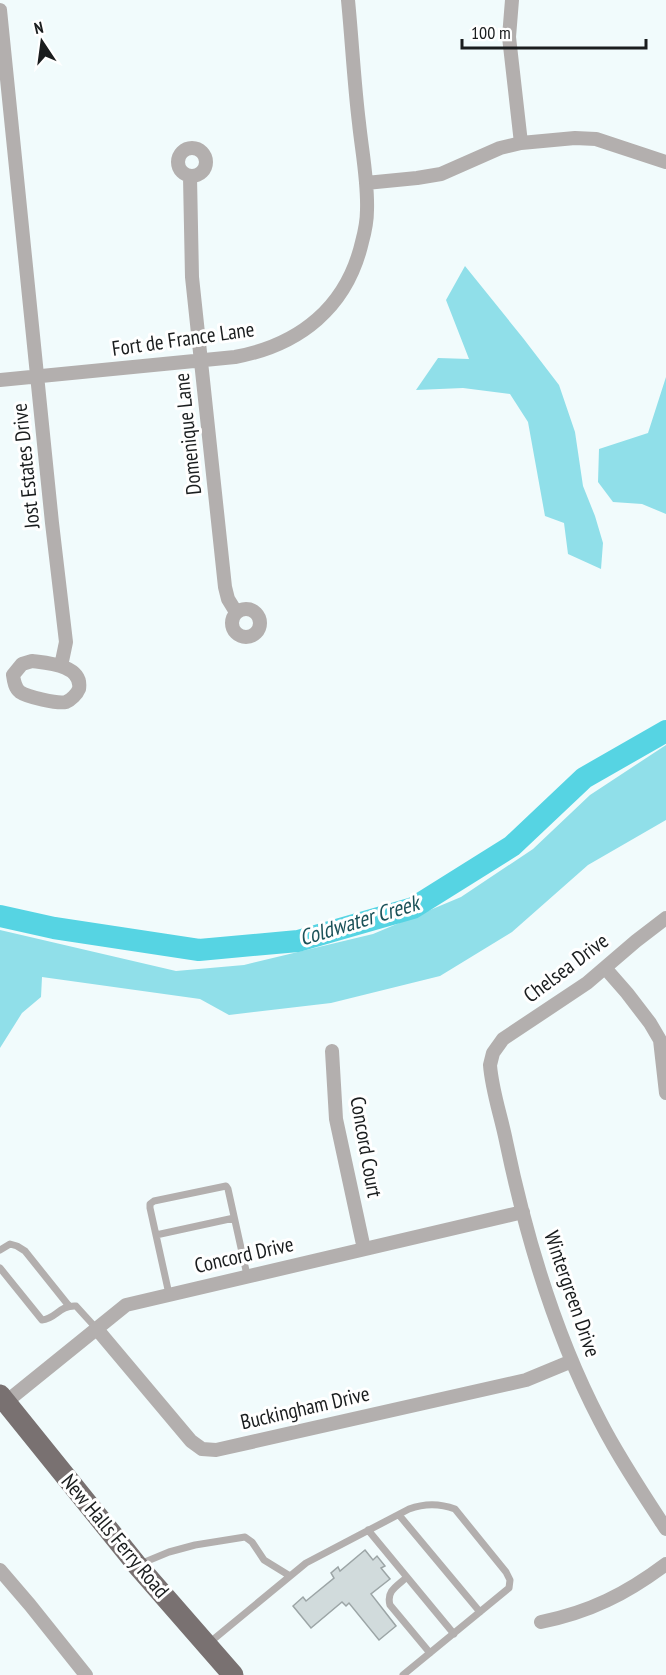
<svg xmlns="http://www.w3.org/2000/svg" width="666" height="1675" viewBox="0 0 666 1675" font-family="'PT Sans Narrow',sans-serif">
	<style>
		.green { fill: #90dfe9 }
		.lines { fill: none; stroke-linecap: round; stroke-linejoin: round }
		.river { stroke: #56d4e3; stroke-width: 22 }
		.building { fill: #d1dbdc; stroke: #9ca5a6; stroke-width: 1.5 }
		.lane { stroke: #b3afae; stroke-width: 7 }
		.street { stroke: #b3afae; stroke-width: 14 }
		.primary { stroke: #797171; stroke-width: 21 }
		.labels { text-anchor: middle; stroke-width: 6; stroke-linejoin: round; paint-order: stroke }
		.street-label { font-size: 21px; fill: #1a1d1e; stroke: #fff }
		.water-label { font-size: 22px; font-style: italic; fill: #1c5259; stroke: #fff }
	</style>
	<rect width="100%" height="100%" fill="#f1fbfc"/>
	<path class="green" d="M465 266 523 338 559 385 575 432 583 486 595 516 603 543 601 569 568 554 564 523 545 516 528 422 510 394 463 388 416 390 438 358 469 359 446 300Z
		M666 377V514L642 504 613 502 598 482 599 449 648 433Z
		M666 745V820L588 865 512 932 440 976 331 1003 229 1015 200 999 42 977 41 997 22 1013 0 1048V930L176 971 244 965 373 934 461 897 533 849 590 795Z"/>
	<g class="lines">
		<path class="river" d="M0 916 54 928 199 950 298 941 413 908 512 846 584 778 666 731"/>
	</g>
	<path class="building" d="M365 1550 373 1560 377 1556 385 1566 381 1568 390 1579 371 1594 396 1626 379 1640 349 1603 346 1606 342 1602 311 1628 293 1606 303 1597 306 1601 334 1578 331 1573 338 1567 340 1571Z"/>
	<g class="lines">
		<path class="lane" d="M156 1235 234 1218
			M0 1250 10 1244 17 1246 25 1251 69 1306
			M0 1268 42 1320C56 1319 59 1305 76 1306L96 1328
			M169 1294 150 1208V1204L154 1201 226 1186 228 1189 247 1275
			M399 1515 480 1612
			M368 1530 454 1634
			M140 1564 169 1552 195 1545 245 1537 252 1542 264 1560 290 1576
			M407 1577C397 1586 386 1591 390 1605L430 1653
			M209 1643 306 1563 409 1509C425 1503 439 1503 455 1509L506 1572 510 1580 509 1588 403 1675"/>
		<path class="street" d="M512 0 509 37 521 143
			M0 10 52 523 66 642 61 666
			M178 162a14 14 0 1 1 28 0a14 14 0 1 1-28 0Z
			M190 177 192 277 225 587 228 599 236 612
			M366 183 417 178 441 174 500 148 521 143 575 138 596 139 666 162
			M0 380 235 357C300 345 347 307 362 242 365 231 367 220 367 210 368 181 362 152 359 123 354 82 352 41 348 0
			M232 623a14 14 0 1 1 28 0a14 14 0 1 1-28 0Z
			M32 661C47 663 83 665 79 689 77 694 71 700 66 702 58 704 27 697 20 692 15 688 14 682 13 675L22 664Z
			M666 918 636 941 587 983 503 1039 493 1053 490 1065C492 1091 501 1116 506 1141 526 1237 554 1333 600 1421 619 1458 643 1494 666 1529
			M606 969 627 993 650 1023 660 1040 666 1093
			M332 1051 336 1119 364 1249
			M96 1328 191 1441 202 1449 216 1450 526 1380 572 1361
			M6 1402 126 1305 523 1212
			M0 1570 30 1605 86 1675
			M541 1622C590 1612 626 1594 666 1564"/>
		<path class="primary" d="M0 1395 137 1565 233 1675"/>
	</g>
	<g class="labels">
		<g class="street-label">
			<text transform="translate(183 339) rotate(-8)" y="7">Fort de France Lane</text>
			<text transform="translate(188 434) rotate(-96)" y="7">Domenique Lane</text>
			<text transform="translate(26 466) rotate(-96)" y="7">Jost Estates Drive</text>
			<text transform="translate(566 968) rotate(-37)" y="7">Chelsea Drive</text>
			<text transform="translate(366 1147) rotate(80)" y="7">Concord Court</text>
			<text transform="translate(244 1255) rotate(-13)" y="7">Concord Drive</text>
			<text transform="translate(572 1294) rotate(71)" y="7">Wintergreen Drive</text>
			<text transform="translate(305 1408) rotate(-13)" y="7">Buckingham Drive</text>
			<text transform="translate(115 1536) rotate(50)" y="7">New Halls Ferry Road</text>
		</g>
		<g class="water-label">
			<text transform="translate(359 920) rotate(-17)" y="8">Coldwater Creek</text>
		</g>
	</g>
	<g transform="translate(42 42) rotate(347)" stroke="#ffffff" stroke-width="4.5" paint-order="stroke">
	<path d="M0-4.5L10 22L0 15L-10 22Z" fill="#1a1d1e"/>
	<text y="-9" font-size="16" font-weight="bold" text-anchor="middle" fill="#1a1d1e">N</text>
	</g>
	<path d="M462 39v9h184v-9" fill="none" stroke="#1a1d1e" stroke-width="3"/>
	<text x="471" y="39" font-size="18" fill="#1a1d1e" stroke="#ffffff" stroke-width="4.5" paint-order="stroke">100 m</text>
</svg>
